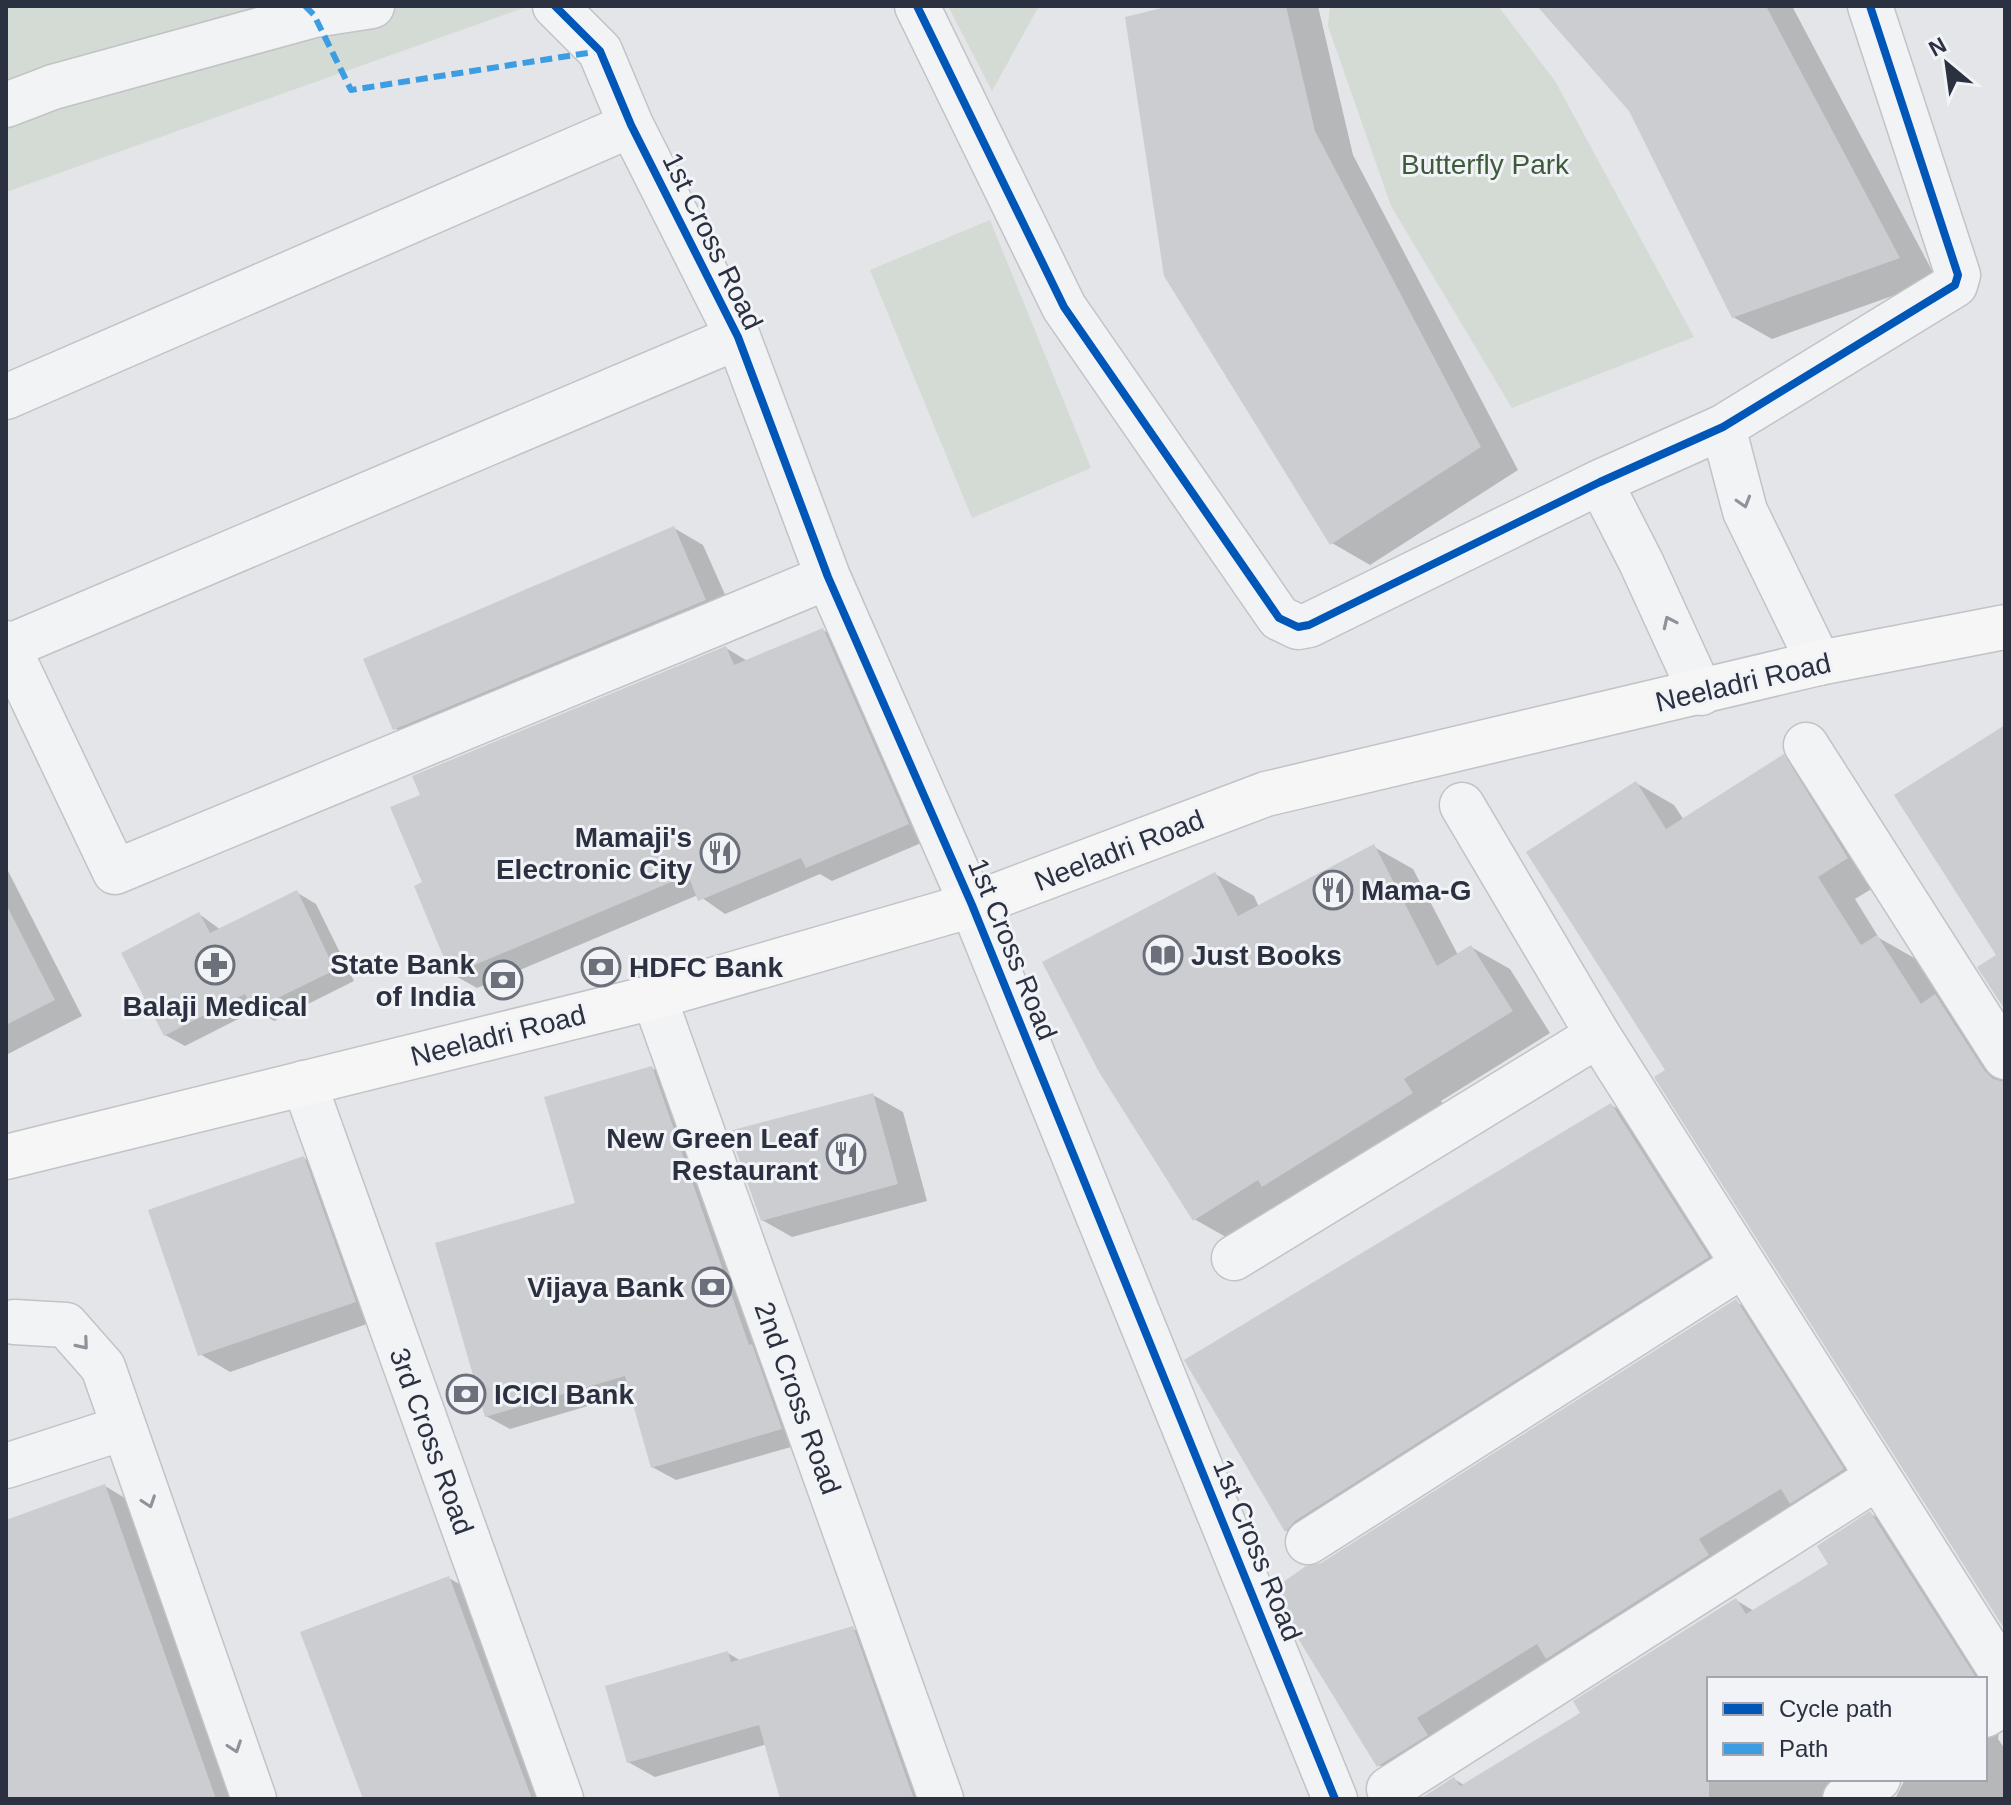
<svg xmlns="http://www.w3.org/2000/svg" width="2011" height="1805" viewBox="0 0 2011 1805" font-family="Arial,sans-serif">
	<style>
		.green { fill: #d3dbd4 }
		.shadow { fill: #0003 }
		.building { fill: #cbcdd0 }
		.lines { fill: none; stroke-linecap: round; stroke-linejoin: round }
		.street-casing { stroke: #c1c3c6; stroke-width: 47 }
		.secondary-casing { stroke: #c1c3c6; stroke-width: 47 }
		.street { stroke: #f2f3f5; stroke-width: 44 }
		.secondary { stroke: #f6f6f7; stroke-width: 44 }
		.quiet { stroke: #3d9de3; stroke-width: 6; stroke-dasharray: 12 6; stroke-linecap: butt }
		.cycleway-casing { stroke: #f1f3f7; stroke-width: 13 }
		.cycleway { stroke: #0057b8; stroke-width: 8 }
		.oneway { stroke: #8e929a }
		.labels { text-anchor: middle; stroke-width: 6; stroke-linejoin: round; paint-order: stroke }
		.park-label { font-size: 28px; fill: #3d5a3a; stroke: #f1f3f7 }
		.street-label { font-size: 28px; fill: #2b3140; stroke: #f1f3f7 }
		.poi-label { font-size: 28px; font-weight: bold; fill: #2b3140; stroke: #f1f3f7; text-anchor: end }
	</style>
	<rect width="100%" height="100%" fill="#e3e5e8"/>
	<path class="green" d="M6 6H529L6 192Z
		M948 6H1039L992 91Z
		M1330 6H1498L1555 81 1694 337 1512 408 1391 206 1328 26Z
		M990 220 1091 468 972 518 870 270Z"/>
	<path class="shadow" d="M1179 6H1318L1353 155 1518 470 1370 565 1332 543Z
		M1539 6H1792L1937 280 1772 339 1733 317 1630 110Z
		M674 528 703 545 735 617 424 746 395 728Z
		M823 630 848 645 933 838 832 881 820 874 725 914 698 895 477 988 452 974 726 648 749 662Z
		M1784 757 1822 779 1886 880 1855 899 1879 938 1916 959 1942 1000 1974 1019 2005 1068V1628L1668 1071 1636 783 1674 805 1684 820Z
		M1374 847 1413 869 1458 955 1471 947 1510 969 1550 1033 1441 1101 1450 1115 1233 1241 1194 1219 1215 874 1254 896 1259 907Z
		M6 867 82 1016 6 1055Z
		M296 892 316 904 354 981 274 1021 256 1010 185 1046 165 1035 199 914 221 930Z
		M652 1068 676 1082 805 1443 676 1480 652 1467 632 1393 510 1429 486 1416Z
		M873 1095 903 1112 927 1201 792 1237 762 1220Z
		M1611 1105 1650 1127 1746 1279 1325 1553 1287 1531 1186 1361Z
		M304 1158 333 1176 384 1318 230 1372 200 1354Z
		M1736 1302 1774 1324 1881 1492 1417 1788 1379 1765 1322 1565Z
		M105 1486 143 1509 246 1799H6V1522Z
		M1871 1514 1909 1536 2005 1687 1998 1739 2005 1749V1799H1895L1905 1779H1985V1679H1709V1779H1904L1871 1799H1424L1454 1779 1464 1785 1583 1714 1736 1600 1754 1611 1831 1565Z
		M449 1578 483 1598 558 1799H364Z
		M852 1628 879 1644 934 1799H783L767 1744 655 1777 628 1762 728 1653 741 1661Z"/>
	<path class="building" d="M1170 6H1286L1315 131 1481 447 1330 545 1164 276 1125 17Z
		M1537 6H1766L1900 258 1732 318 1629 111Z
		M674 526 706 600 393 730 363 659Z
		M823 628 909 824 806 868 801 858 698 901 688 875 451 975 414 886 422 882 390 807 420 795 412 776 726 646 734 665Z
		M2005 725V1010L1977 967 1996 955 1894 795Z
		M1784 754 1848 858 1818 877 1861 945 1877 935 1921 1004 1935 994 1984 1070 1993 1079 2005 1082V1630L1654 1077 1665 1070 1526 852 1636 781 1666 829Z
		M1374 844 1437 966 1471 945 1513 1011 1404 1079 1413 1093 1262 1187 1258 1180 1193 1221 1099 1072 1042 962 1215 872 1238 916Z
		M297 890 335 970 253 1010 245 994 164 1036 121 953 199 912 210 933Z
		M6 904 55 1000 6 1025Z
		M652 1066 749 1345 752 1344 782 1429 651 1468 625 1376 485 1417 435 1243 575 1203 544 1097Z
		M873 1093 898 1184 761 1221 729 1131Z
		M1611 1103 1709 1257 1295 1521 1285 1532 1184 1360Z
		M304 1156 356 1302 198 1356 148 1210Z
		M1736 1299 1844 1469 1790 1504 1781 1489 1699 1539 1709 1555 1546 1659 1537 1644 1417 1718 1428 1735 1377 1767 1294 1632 1276 1587 1306 1566 1321 1563Z
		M105 1484 216 1799H6V1520Z
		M1870 1511 1977 1679H1709V1799H1420L1454 1777 1460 1786 1580 1713 1573 1701 1736 1598 1746 1614 1828 1564 1817 1546Z
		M449 1576 532 1799H363L300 1632Z
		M853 1626 914 1799H780L759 1725 627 1763 605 1686 728 1651 731 1662Z"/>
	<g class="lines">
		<defs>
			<path id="street" d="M555 6 600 51 631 125 738 337 828 577 972 905 1335 1799
				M917 6 1064 307 1279 618 1298 627 1309 625 1600 482 1723 427 1955 285 1958 275 1870 6
				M6 105 53 87 314 15 372 6
				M6 397 631 125
				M1723 427 1745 511 1819 663
				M1600 482 1641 562 1701 693
				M6 643 115 872 828 577
				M8 647 738 337
				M1806 745 2005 1057
				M1462 805 1598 1035 2005 1677
				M654 997 941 1799
				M304 1083 561 1799
				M1234 1258 1598 1035
				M14 1322 66 1325 103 1367 254 1799
				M6 1466 123 1428
				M1308 1542 1743 1265
				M1985 1715 2005 1703
				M1389 1789 1878 1477
				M1845 1799 1878 1779"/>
			<path id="secondary" d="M6 1157 654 997 972 905 1266 794 1819 663 2005 627"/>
		</defs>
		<use href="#street" class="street-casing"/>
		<use href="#secondary" class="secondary-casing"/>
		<use href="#street" class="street"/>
		<use href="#secondary" class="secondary"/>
		<path class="quiet" d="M305 6 314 15 351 90 600 51"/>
		<defs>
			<path id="cycleway" d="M555 6 600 51 631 125 738 337 828 577 972 905 1335 1799
				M917 6 1064 307 1279 618 1298 627 1309 625 1600 482 1723 427 1955 285 1958 275 1870 6"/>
		</defs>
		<use href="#cycleway" class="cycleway-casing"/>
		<use href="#cycleway" class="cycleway"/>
	</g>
	<defs><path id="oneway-chevron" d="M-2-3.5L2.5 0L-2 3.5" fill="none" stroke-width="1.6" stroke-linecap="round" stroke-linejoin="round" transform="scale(2)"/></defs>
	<g class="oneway">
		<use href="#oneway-chevron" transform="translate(1744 502) rotate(73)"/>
		<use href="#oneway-chevron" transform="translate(1669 622) rotate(-115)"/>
		<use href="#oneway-chevron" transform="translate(83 1344) rotate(50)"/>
		<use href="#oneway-chevron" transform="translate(149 1502) rotate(71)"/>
		<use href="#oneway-chevron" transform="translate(235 1747) rotate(71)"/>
	</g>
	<defs>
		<symbol id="restaurant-ring" viewBox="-11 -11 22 22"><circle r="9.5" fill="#f1f3f7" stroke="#6b707b" stroke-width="1.5"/><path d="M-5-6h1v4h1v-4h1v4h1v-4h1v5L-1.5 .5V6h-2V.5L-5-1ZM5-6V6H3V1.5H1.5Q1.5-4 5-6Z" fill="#6b707b"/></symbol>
		<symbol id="library-ring" viewBox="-11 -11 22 22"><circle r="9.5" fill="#f1f3f7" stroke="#6b707b" stroke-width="1.5"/><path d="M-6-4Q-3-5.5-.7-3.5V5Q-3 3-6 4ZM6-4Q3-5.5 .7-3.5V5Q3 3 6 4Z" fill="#6b707b"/></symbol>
		<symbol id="pharmacy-ring" viewBox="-11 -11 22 22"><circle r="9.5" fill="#f1f3f7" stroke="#6b707b" stroke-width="1.5"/><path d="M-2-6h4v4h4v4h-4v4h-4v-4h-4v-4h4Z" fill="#6b707b"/></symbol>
		<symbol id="bank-ring" viewBox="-11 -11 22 22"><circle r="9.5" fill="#f1f3f7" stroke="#6b707b" stroke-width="1.5"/><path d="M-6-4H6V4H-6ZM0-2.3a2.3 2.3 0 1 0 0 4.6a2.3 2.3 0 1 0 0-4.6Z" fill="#6b707b"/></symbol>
	</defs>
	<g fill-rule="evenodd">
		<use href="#restaurant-ring" x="698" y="831" width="44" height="44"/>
		<use href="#restaurant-ring" x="1311" y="868" width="44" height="44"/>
		<use href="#library-ring" x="1141" y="933" width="44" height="44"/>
		<use href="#pharmacy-ring" x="193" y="943" width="44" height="44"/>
		<use href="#bank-ring" x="579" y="945" width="44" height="44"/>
		<use href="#bank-ring" x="481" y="958" width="44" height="44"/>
		<use href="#restaurant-ring" x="824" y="1132" width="44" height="44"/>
		<use href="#bank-ring" x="690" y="1265" width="44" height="44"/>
		<use href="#bank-ring" x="444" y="1372" width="44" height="44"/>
	</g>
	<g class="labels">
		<g class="park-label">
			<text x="1485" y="174">Butterfly Park</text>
		</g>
		<g class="street-label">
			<text transform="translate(713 241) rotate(64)" y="10">1st Cross Road</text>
			<text transform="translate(1743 682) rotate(-13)" y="10">Neeladri Road</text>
			<text transform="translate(1119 850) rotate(-21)" y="10">Neeladri Road</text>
			<text transform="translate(1013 949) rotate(68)" y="10">1st Cross Road</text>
			<text transform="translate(498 1035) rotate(-14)" y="10">Neeladri Road</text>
			<text transform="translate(798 1398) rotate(70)" y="10">2nd Cross Road</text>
			<text transform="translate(432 1441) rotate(70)" y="10">3rd Cross Road</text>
			<text transform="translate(1258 1550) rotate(68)" y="10">1st Cross Road</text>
		</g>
		<g class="poi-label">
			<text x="692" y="847">Mamaji's<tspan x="692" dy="32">Electronic City</tspan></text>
			<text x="1361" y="900" text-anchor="start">Mama-G</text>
			<text x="1191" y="965" text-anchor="start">Just Books</text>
			<text x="475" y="974">State Bank<tspan x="475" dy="32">of India</tspan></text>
			<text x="629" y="977" text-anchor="start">HDFC Bank</text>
			<text x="215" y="1016" text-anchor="middle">Balaji Medical</text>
			<text x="818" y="1148">New Green Leaf<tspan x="818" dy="32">Restaurant</tspan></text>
			<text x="684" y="1297">Vijaya Bank</text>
			<text x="494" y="1404" text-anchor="start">ICICI Bank</text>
		</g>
	</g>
	<rect width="2011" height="1805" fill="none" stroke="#2b3140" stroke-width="16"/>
	<rect x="1707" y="1677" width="280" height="104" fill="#f1f3f7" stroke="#a2a5ae" stroke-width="2"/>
	<rect x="1723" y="1703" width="40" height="12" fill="#0057b8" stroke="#a2a5ae" stroke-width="2"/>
	<text x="1779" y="1717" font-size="24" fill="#2b3140">Cycle path</text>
	<rect x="1723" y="1743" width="40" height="12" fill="#3d9de3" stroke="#a2a5ae" stroke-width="2"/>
	<text x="1779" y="1757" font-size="24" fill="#2b3140">Path</text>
	<g transform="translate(1947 64) rotate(331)" stroke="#f1f3f7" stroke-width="6" paint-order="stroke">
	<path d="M0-6L14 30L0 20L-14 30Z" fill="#2b3140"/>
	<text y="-12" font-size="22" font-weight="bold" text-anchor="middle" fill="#2b3140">N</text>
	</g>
</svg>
